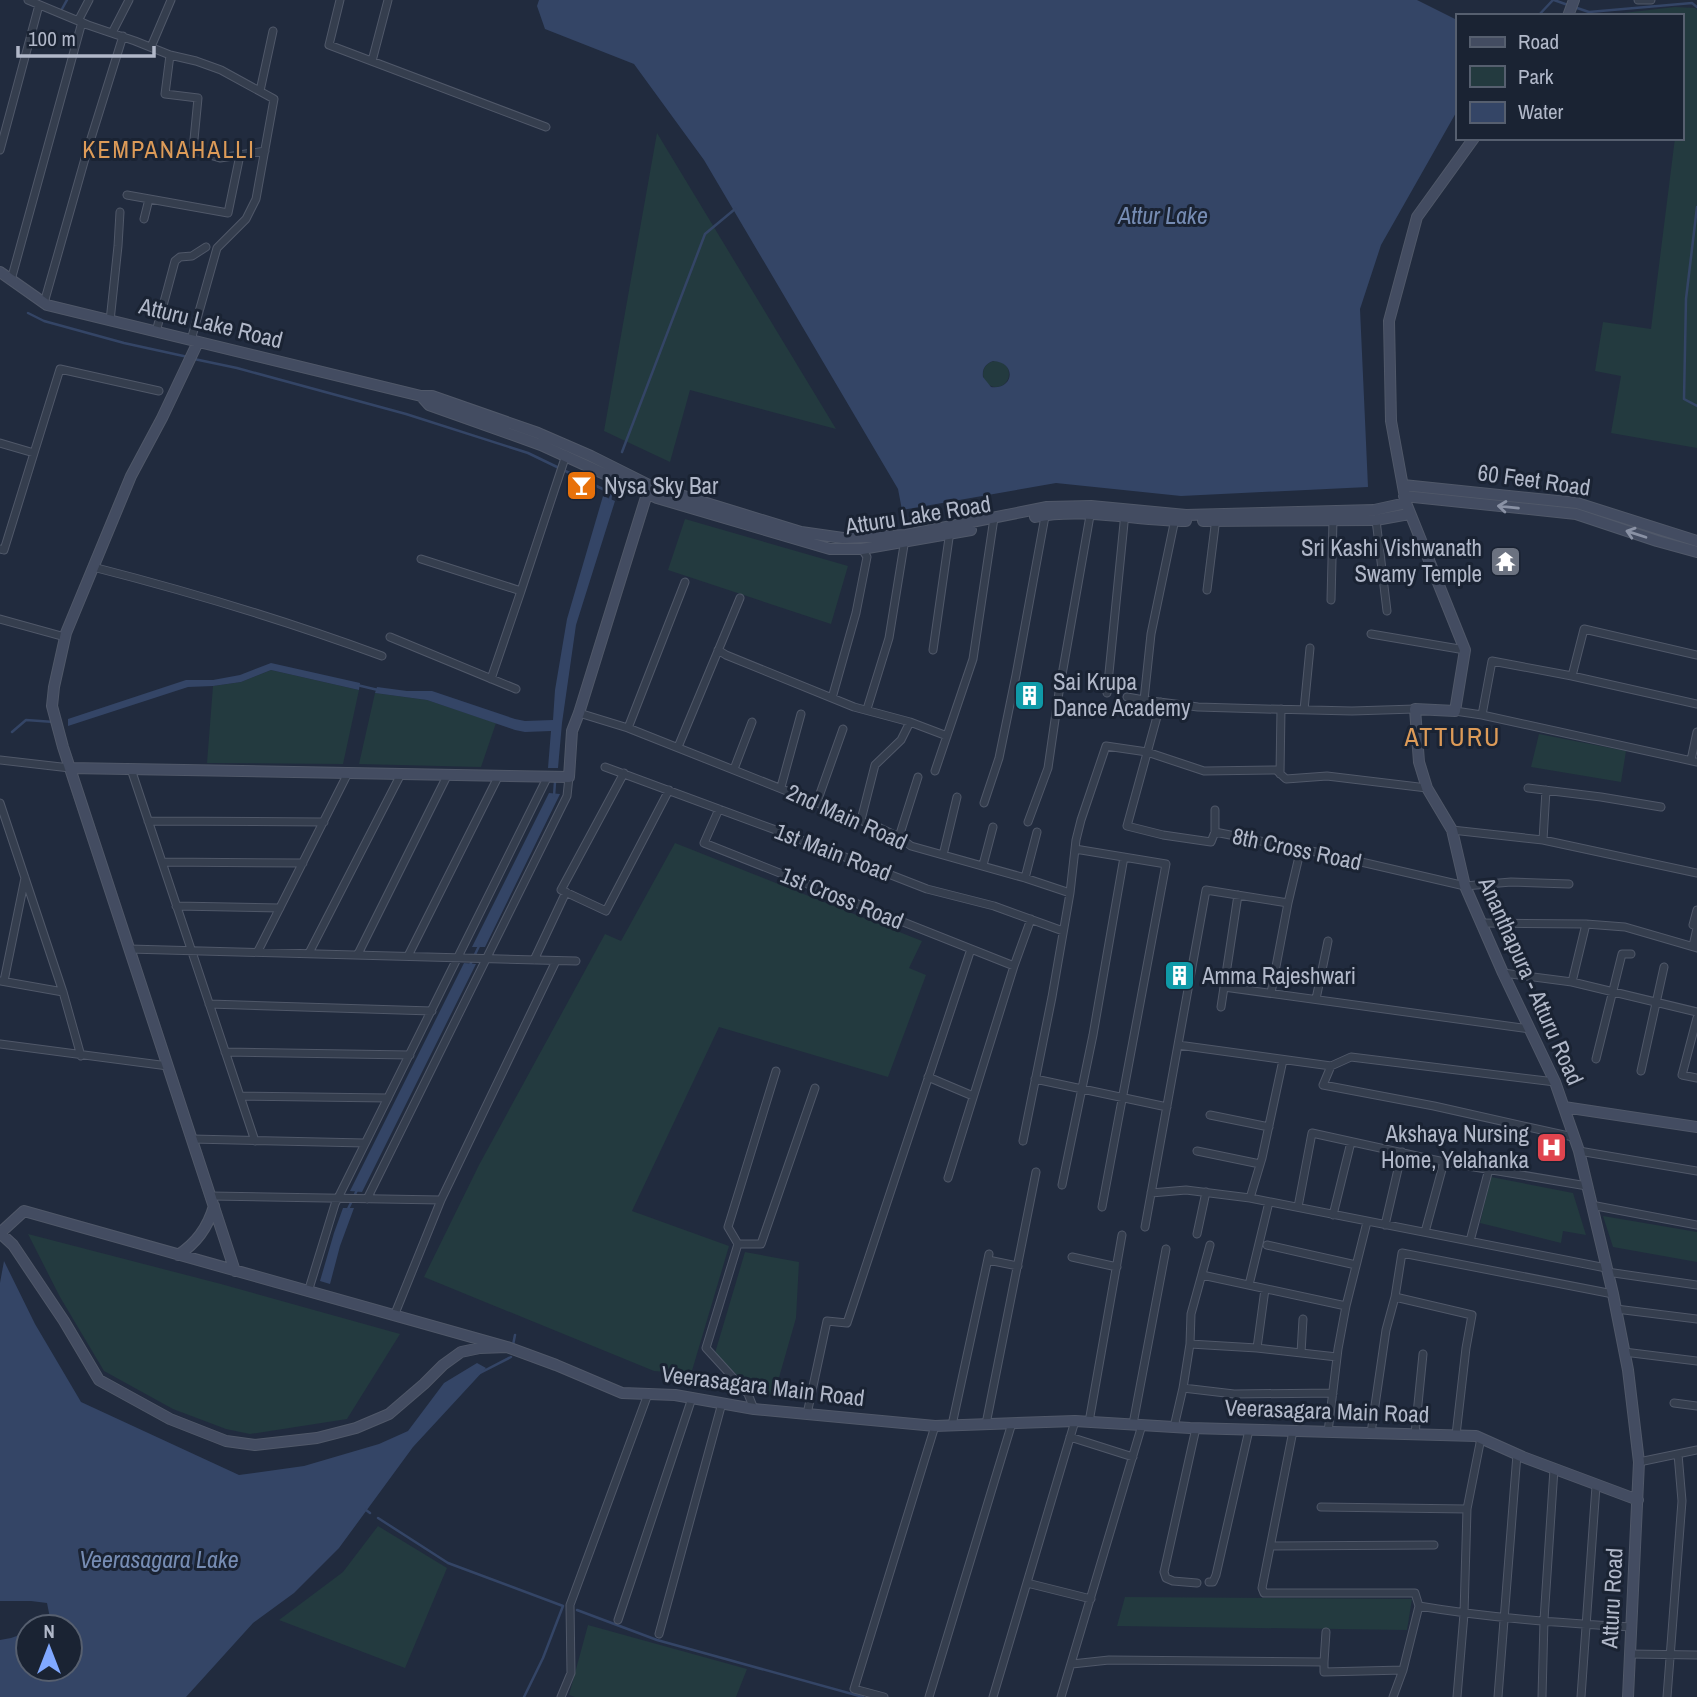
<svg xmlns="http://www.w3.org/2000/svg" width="1697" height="1697" viewBox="0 0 1697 1697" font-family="'Archivo Narrow',sans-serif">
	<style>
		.green { fill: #233a3f }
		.water { fill: #344566; fill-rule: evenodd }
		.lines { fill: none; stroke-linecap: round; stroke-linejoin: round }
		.stream { stroke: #344566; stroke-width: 2.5 }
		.street-casing { stroke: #505869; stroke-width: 9 }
		.secondary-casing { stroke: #505869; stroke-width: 12 }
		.street { stroke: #353e4e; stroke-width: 7 }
		.secondary { stroke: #434c61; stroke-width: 10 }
		.oneway { stroke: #8a92a5 }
		.labels { text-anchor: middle; stroke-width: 6; stroke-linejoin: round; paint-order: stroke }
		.street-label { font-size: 23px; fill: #b1b8c9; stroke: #1a2333 }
		.poi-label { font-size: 23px; fill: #b1b8c9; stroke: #1a2333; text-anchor: start }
		.neighbourhood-label { font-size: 24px; letter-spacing: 2px; fill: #dd9b58; stroke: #1a2333 }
		.water-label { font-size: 24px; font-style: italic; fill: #768cb3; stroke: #1a2333 }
		.quarter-label { font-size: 26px; letter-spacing: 2px; fill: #dd9b58; stroke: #1a2333 }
	</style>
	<rect width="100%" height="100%" fill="#212b3e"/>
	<path class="green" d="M1675 7 1695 8 1697 10V448L1611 433 1621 376 1595 371 1603 322 1651 329 1675 138H1681V16H1597Z
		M657 133 836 429 690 390 670 462 604 431Z
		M983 374a13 13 0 1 1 26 0a13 13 0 1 1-26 0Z
		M685 519 848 566 831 624 668 570Z
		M271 670 359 690 343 764 207 763 213 686 241 682Z
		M375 693 427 700 496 723 481 767 359 764Z
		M1539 734 1626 751 1621 782 1531 767Z
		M675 843 922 941 909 968 926 975 888 1077 719 1027 632 1211 729 1246 691 1374 654 1371 424 1277 479 1165 605 934 621 941Z
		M1491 1177 1573 1193 1586 1235 1563 1231 1561 1243 1480 1223Z
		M1603 1216 1697 1232V1262L1613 1247Z
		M28 1234 221 1284 400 1334 347 1419 250 1434 226 1429 173 1409 104 1371 60 1297Z
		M745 1252 799 1262 796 1318 774 1395 754 1392 715 1353Z
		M378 1526 447 1568 405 1668 279 1620 343 1572Z
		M1125 1597 1412 1599 1407 1630 1117 1626Z
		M588 1625 747 1669 736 1697H575L569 1695Z"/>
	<path class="water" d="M539 0H1417L1457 20V111L1381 245 1360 309 1368 487 1181 496 1056 483 902 510 898 489 704 160 634 64 545 29 537 6ZM993 361C1017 362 1014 390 991 387L983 377C982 369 985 364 993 361Z
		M603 496 615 501 576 625 562 723 558 768H548L551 731 525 732 515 730 427 700 375 693 377 687 407 691H432L515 719 525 721 553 720 555 690 567 619Z
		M271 663 360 683 359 690 271 670 241 682 213 686 188 687 68 726V719L186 680H213L240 675Z
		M549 793 560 794 485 947H472Z
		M464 963 476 964 362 1192 350 1191Z
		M343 1208H354L340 1246 330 1284 320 1281 334 1233Z
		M4 1261 35 1324 81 1402 239 1475 304 1466 379 1444 408 1431 444 1383 477 1363 486 1368 413 1447 339 1548 294 1593 253 1623 186 1697H0V1640L11 1638 28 1632V1669H70V1627H39L50 1618 47 1603 31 1601H0V1283Z"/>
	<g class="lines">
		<path class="stream" d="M1554 0 1568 5
			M1574 7 1589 12 1692 3 1697 7
			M62 9 67 0
			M1538 16 1553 0
			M1697 207 1686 299 1684 399 1697 406
			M28 313 44 321 124 343 188 357
			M194 359 237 368 406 414 528 453 611 493 610 502
			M622 452 705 234 735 209
			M357 685 378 690
			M12 732 26 720 54 722
			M554 796 555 782
			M470 965 479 946
			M348 1209 357 1190
			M513 1345 515 1335
			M478 1374 511 1357
			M366 1510 370 1513
			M378 1518 448 1563 563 1606 543 1658 524 1697
			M577 1610 657 1640 863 1697"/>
		<defs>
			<path id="street" d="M28 0 88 25 135 41 170 55 196 61 221 70 274 99 256 199 246 219 217 248 191 340
				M340 0 329 45 546 127
				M1638 0H1651
				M78 21 89 0
				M112 33 129 0
				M151 47 171 0
				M170 55 165 94 198 98 193 150 220 158 265 151
				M372 61 388 0
				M260 91 273 31
				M0 150 39 5
				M127 195 228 213 240 155
				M144 219 149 199
				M11 280 82 22
				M44 303 88 148 123 36
				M110 321 118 246 120 212
				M157 328 175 261 180 257 192 256 206 247
				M0 443 34 453
				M1175 519 1151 634 1144 700 1198 707 1265 709 1352 711 1415 709
				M1376 520 1387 611
				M0 549 4 550 60 369 159 391
				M421 559 521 591 566 455
				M93 567C191 592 287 621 382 656
				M1207 590 1216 518
				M1331 600 1333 520
				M0 619 65 637
				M1371 634 1465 650
				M390 637 516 689
				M718 650 726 655 854 707 910 722 947 736
				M933 650 950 531
				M1572 676 1584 629 1697 655
				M491 679 521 591
				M1107 693 1125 513
				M1127 697 1144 700
				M832 698 856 613 867 557 862 549
				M1161 702 1127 826 1163 835 1211 842 1215 832 1331 855 1465 886 1511 882 1569 884
				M867 709 889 638 905 539
				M1304 710 1310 648
				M1455 711 1482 715 1697 762
				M579 713 628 728 685 582
				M1482 715 1492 661 1572 676 1697 704
				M628 728 880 828 899 837 911 846 1025 878 1070 893
				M678 747 740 598
				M0 760 70 768
				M1691 760 1697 732
				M605 767 773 829 927 889 994 906 1063 931
				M131 769 255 1141
				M734 769 752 722
				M935 771 973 659 994 518
				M624 773 561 890 606 911 669 790
				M1280 774 1281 709
				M781 787 801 714
				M1528 788 1601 797 1661 807
				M817 802 843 729
				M0 803 63 992 81 1056
				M984 803 999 758 1016 675 1046 511
				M719 809 704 843 1014 966
				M1215 810V832
				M861 820 875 765 901 740 910 722
				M148 821 324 822
				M1028 822 1048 768 1059 692 1091 510
				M1452 830 1543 840 1697 873
				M899 837 918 777
				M1543 840 1546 790
				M1075 849 1166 864 1102 1207
				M943 855 957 797
				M162 862 303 863
				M983 865 993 827
				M1025 878 1037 832
				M176 906 280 908
				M1697 910 1693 925 1697 926
				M1481 923 1586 924 1625 927 1697 948
				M1693 946 1697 928
				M129 949 576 961
				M258 951 348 773
				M309 953 401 774
				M358 954 448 774
				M408 956 499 775
				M534 960 566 892
				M1503 973 1572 982 1697 1012
				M1 981 63 992
				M4 981 25 878
				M1572 982 1586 924
				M1224 987 1530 1029
				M1271 993 1288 903 1301 848
				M1316 999 1328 941
				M209 1004 432 1011
				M1221 1007 1238 895
				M1697 1018 1682 1075 1697 1078
				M0 1044 168 1066
				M1178 1045 1331 1066 1351 1057 1555 1082
				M225 1052 410 1055
				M1596 1059 1622 954H1631
				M1331 1066 1323 1085 1434 1106 1573 1137
				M1641 1071 1664 967
				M928 1077 973 1096
				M1035 1079 1167 1107
				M240 1096 388 1098
				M1210 1115 1269 1127
				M192 1139 365 1143
				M1023 1141 1052 997 1070 893 1076 840 1081 820 1106 746 1147 752 1204 771 1276 770 1286 779 1327 776 1427 788
				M1197 1151 1260 1164
				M1579 1151 1697 1171
				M948 1178 1014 966 1031 919
				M1062 1185 1093 1035 1124 857
				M1151 1193 1186 1190 1250 1198 1606 1268
				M211 1196 441 1200
				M1250 1198 1262 1158 1283 1060
				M367 1199 567 796 569 777
				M1591 1205 1697 1225
				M1298 1207 1312 1133 1444 1162 1587 1186
				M1333 1215 1351 1142
				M1385 1225 1402 1152
				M1145 1227 1206 890 1288 903
				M1425 1232 1444 1162
				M1197 1234 1206 1192
				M1470 1241 1489 1169
				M738 1244 728 1227 776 1071
				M1267 1245 1356 1265
				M1072 1257 1117 1267
				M988 1260 1018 1266
				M1607 1272 1697 1285
				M1202 1275 1346 1306
				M1249 1285 1269 1202
				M308 1292 335 1204 548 776
				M1395 1297 1472 1315 1466 1348 1456 1435
				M1616 1309 1697 1319
				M394 1316 441 1200 556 961
				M1190 1344 1191 1314 1210 1245
				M1257 1348 1265 1289
				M1624 1352 1697 1361
				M1301 1353 1303 1319
				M1183 1388 1190 1344 1257 1348 1337 1357
				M1674 1403 1697 1406
				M754 1409 748 1394 706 1348 738 1244H761L815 1088
				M807 1414 827 1321 847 1323 971 949
				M1089 1422 1122 1235
				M986 1424 1036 1172
				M1133 1424 1166 1249
				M952 1425 989 1254
				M1174 1427 1183 1388 1234 1394 1333 1393
				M1196 1428 1164 1572 1166 1578 1173 1581 1197 1583
				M1293 1431 1262 1588 1264 1593H1415L1419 1606
				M1328 1432 1338 1349 1346 1306 1367 1222
				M1371 1433 1386 1330 1395 1297 1402 1253 1613 1294
				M1415 1434 1423 1354
				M1070 1437 1133 1457
				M1639 1462 1697 1450
				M1321 1507 1467 1509
				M1271 1546 1434 1545
				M1209 1582H1213L1216 1575 1249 1430
				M1027 1583 1091 1599
				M1419 1606C1489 1618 1561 1623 1631 1627
				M618 1620 692 1398
				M659 1634 722 1403
				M1630 1654 1697 1655
				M1324 1662 1326 1632
				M1072 1664 1109 1660 1324 1662V1672L1403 1670
				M561 1697 571 1673 570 1605 648 1394
				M884 1697 854 1689 935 1426
				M929 1697 1012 1423
				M993 1697 1075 1421
				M1061 1697 1142 1425
				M1393 1697 1403 1670 1419 1606
				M1457 1697 1464 1614 1467 1509 1481 1438
				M1498 1697 1517 1454
				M1542 1697 1544 1620 1554 1469
				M1581 1697 1596 1486
				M1667 1697 1682 1501 1678 1454"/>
			<path id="secondary" d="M1568 16 1574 0
				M1474 138 1417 217 1389 321 1391 421 1406 503 1465 650 1455 711 1415 709 1419 762 1427 788 1452 830 1465 886 1503 973 1555 1082 1579 1151 1613 1294 1628 1370 1639 1462 1628 1697
				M0 272 47 305 421 396H432L538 433 591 456 651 486 801 532 843 538 906 535 1047 507 1091 506 1186 515 1374 510 1406 503
				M198 342 162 418 131 476 66 633 54 687 52 706 63 747 235 1271
				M421 396 429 405 541 445 657 498 830 549H862L971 530
				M1403 485 1577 503 1697 541
				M1404 496 1576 514 1657 541 1697 552
				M1035 517C1083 507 1138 521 1186 521
				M1203 521 1376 520 1409 514
				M70 768 569 777 572 731 579 713 647 494
				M1564 1107 1697 1127
				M178 1255C197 1243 208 1227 214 1206
				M507 1347 24 1211 0 1233 13 1245 64 1321 99 1380 170 1419 226 1441 255 1445 317 1438 356 1428 389 1414 424 1384 443 1365 461 1352 480 1348 507 1347 556 1365 622 1393 675 1395 754 1409 807 1414 935 1426 1075 1421 1190 1428 1476 1436 1523 1457 1638 1500"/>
		</defs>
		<use href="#street" class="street-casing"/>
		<use href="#secondary" class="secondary-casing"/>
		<use href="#street" class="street"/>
		<use href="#secondary" class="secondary"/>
	</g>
	<defs><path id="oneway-shaft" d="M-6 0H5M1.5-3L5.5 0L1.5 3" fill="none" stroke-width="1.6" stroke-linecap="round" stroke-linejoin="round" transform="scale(1.75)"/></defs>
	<g class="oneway">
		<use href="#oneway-shaft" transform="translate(1508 507) rotate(-174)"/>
		<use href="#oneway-shaft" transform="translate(1636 534) rotate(-162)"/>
	</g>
	<defs>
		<symbol id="bar-square" viewBox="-11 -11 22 22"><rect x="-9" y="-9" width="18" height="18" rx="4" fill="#e8710a" stroke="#1a2333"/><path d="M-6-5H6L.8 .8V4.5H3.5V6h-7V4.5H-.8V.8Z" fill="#fff"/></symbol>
		<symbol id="temple-square" viewBox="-11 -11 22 22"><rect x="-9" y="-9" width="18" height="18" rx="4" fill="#6b7280" stroke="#1a2333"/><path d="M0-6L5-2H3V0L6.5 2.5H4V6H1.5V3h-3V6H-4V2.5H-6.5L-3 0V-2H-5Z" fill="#fff"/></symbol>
		<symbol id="building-square" viewBox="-11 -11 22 22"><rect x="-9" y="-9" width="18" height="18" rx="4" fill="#0f9aa8" stroke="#1a2333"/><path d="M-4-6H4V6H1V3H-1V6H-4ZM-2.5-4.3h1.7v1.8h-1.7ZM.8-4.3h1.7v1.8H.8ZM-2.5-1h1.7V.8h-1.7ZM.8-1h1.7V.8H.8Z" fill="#fff"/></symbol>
		<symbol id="hospital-square" viewBox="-11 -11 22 22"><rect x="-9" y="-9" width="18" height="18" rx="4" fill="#e0444e" stroke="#1a2333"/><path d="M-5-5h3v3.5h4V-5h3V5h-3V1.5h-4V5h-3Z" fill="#fff"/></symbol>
	</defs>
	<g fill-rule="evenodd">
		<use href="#bar-square" x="564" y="468" width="35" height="35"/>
		<use href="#temple-square" x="1488" y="544" width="35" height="35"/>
		<use href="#building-square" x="1012" y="678" width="35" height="35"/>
		<use href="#building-square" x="1162" y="958" width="35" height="35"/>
		<use href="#hospital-square" x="1534" y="1130" width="35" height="35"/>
	</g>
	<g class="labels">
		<g class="street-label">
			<text transform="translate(211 323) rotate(14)" y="8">Atturu Lake Road</text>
			<text transform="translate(1534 480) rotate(8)" y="8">60 Feet Road</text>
			<text transform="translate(918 515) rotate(-9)" y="8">Atturu Lake Road</text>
			<text transform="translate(847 817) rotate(24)" y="8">2nd Main Road</text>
			<text transform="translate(1297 849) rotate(12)" y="8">8th Cross Road</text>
			<text transform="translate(833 852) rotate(21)" y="8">1st Main Road</text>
			<text transform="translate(842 898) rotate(22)" y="8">1st Cross Road</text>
			<text transform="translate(1531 981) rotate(66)" y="8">Ananthapura - Atturu Road</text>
			<text transform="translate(763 1386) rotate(7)" y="8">Veerasagara Main Road</text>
			<text transform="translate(1327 1411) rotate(2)" y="8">Veerasagara Main Road</text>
			<text transform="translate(1612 1598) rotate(-87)" y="8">Atturu Road</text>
		</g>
		<g class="poi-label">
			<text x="604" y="494">Nysa Sky Bar</text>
			<text x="1482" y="556" text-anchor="end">Sri Kashi Vishwanath<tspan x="1482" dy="26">Swamy Temple</tspan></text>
			<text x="1053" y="690">Sai Krupa<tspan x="1053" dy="26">Dance Academy</tspan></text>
			<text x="1202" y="984">Amma Rajeshwari</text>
			<text x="1529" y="1142" text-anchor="end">Akshaya Nursing<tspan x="1529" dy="26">Home, Yelahanka</tspan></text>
		</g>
		<g class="neighbourhood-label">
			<text x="169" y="158">KEMPANAHALLI</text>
		</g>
		<g class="water-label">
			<text x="1163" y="224">Attur Lake</text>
			<text x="159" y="1568">Veerasagara Lake</text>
		</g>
		<g class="quarter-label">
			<text x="1453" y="746">ATTURU</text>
		</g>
	</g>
	<rect x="1456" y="14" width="228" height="126" fill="#1a2333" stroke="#565f6f" stroke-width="2"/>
	<rect x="1470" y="37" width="35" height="10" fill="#434c61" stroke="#565f6f" stroke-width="2"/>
	<text x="1518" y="49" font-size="21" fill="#b1b8c9">Road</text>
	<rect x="1470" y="66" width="35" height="21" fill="#233a3f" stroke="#565f6f" stroke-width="2"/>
	<text x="1518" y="84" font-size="21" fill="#b1b8c9">Park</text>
	<rect x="1470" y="102" width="35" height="21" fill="#344566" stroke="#565f6f" stroke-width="2"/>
	<text x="1518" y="119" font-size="21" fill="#b1b8c9">Water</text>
	<g transform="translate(49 1648)"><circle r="33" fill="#1a2333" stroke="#565f6f" stroke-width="2"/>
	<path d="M0-5L12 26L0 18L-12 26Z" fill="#80a8ff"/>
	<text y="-10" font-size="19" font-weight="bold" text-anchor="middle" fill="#b1b8c9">N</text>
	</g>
	<path d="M18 46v10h136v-10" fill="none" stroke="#b1b8c9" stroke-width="3.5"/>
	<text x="28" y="46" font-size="21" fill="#b1b8c9" stroke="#1a2333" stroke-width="5" paint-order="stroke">100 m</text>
</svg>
